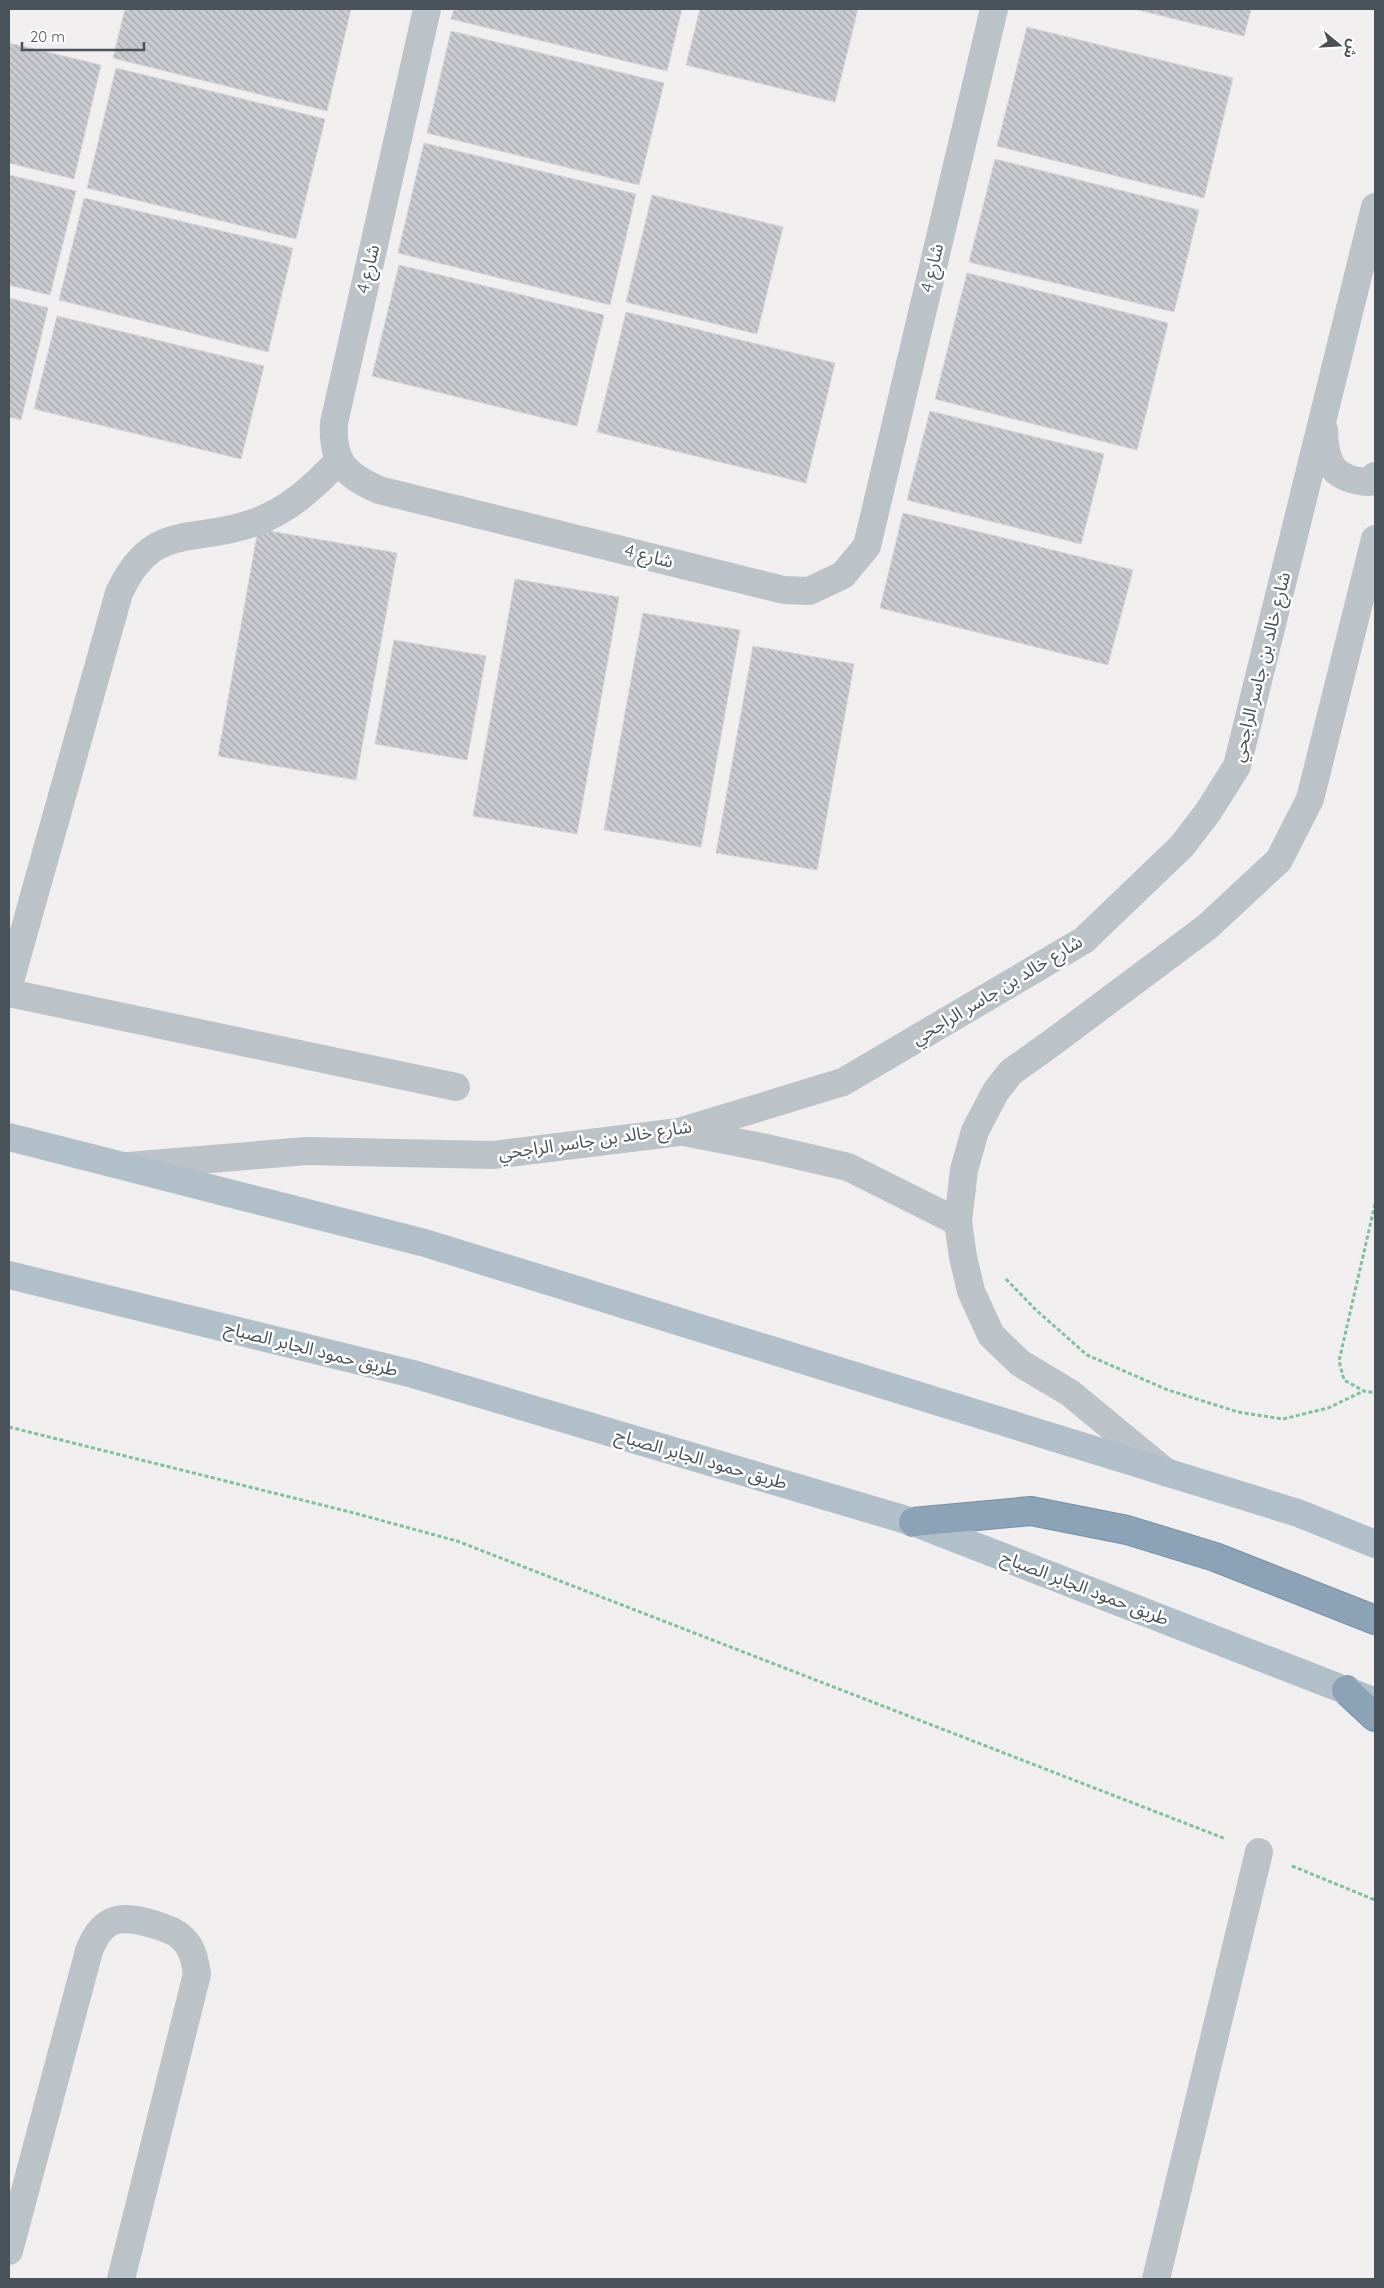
<svg xmlns="http://www.w3.org/2000/svg" width="1384" height="2288" viewBox="0 0 1384 2288" font-family="Quicksand,'Noto Sans Arabic',sans-serif">
	<style>
		.building { fill: url(#building-back-hatch); stroke: #d3d5d9 }
		.lines { fill: none; stroke-linecap: round; stroke-linejoin: round }
		.highway-casing { stroke: #778ea2; stroke-width: 30 }
		.path { stroke: #7ec29d; stroke-width: 3; stroke-dasharray: 4 2.5; stroke-linecap: butt }
		.minor { stroke: #bbc3c9; stroke-width: 28 }
		.major { stroke: #b1bfc9; stroke-width: 28 }
		.highway { stroke: #8ca3b7; stroke-width: 28 }
		.labels { text-anchor: middle; stroke-width: 5; stroke-linejoin: round; paint-order: stroke }
		.street-label { font-size: 18px; fill: #495259; stroke: #fff }
	</style>
	<defs>
		<pattern id="building-back-hatch" width="6" height="6" patternUnits="userSpaceOnUse" patternTransform="scale(1.25)"><rect width="6" height="6" fill="#c9cbd0"/><path d="M-1 5l2 2M0 0l6 6M5-1l2 2" fill="none" stroke="#a5a7ac"/></pattern>
	</defs>
	<rect width="100%" height="100%" fill="#f0eeee"/>
	<path class="building" d="M125 9H351L327 111 113 58Z
		M454 9H682L667 71 451 19Z
		M700 9H858L835 102 686 65Z
		M1134 9H1251L1244 36Z
		M1027 27 1233 78 1204 198 997 146Z
		M451 31 664 83 639 185 427 133Z
		M9 43 101 65 74 179 9 163Z
		M116 68 325 119 296 239 87 188Z
		M424 143 636 194 610 305 398 253Z
		M995 159 1199 210 1174 312 969 262Z
		M9 175 76 191 50 295 9 285Z
		M652 195 783 227 757 334 626 302Z
		M84 198 293 248 268 352 59 300Z
		M399 265 604 315 577 426 372 376Z
		M967 273 1168 323 1137 450 935 399Z
		M9 298 48 308 21 420 9 417Z
		M626 312 835 363 806 483 597 432Z
		M57 316 264 366 241 459 34 409Z
		M930 411 1104 454 1081 544 907 500Z
		M903 513 1133 570 1108 665 880 608Z
		M258 529 397 553 356 780 218 756Z
		M515 579 619 597 577 834 473 816Z
		M643 613 740 630 701 847 604 830Z
		M394 640 486 656 467 760 375 744Z
		M753 646 854 664 817 870 716 853Z"/>
	<g class="lines">
		<defs>
			<path id="highway" d="M913 1522 1031 1511 1127 1530 1215 1557 1375 1620
				M1346 1690 1375 1717"/>
		</defs>
		<use href="#highway" class="highway-casing"/>
		<path class="path" d="M1375 1204 1339 1361 1344 1380 1364 1391 1375 1393
			M1006 1279 1035 1309 1087 1355 1168 1390 1238 1412 1283 1419 1328 1408 1364 1391
			M9 1427 354 1513 457 1541 1226 1839
			M1292 1866 1375 1900"/>
		<path class="minor" d="M427 9 334 423C332 462 344 474 379 490L784 590 809 591 843 575 867 546 994 9
			M1324 430C1325 464 1333 480 1369 482L1375 476
			M9 985 119 593C153 520 192 545 253 523 288 511 314 487 339 460
			M9 993 456 1087
			M684 1132 766 1148 848 1167 958 1222
			M128 1166 306 1151 493 1155 679 1132 843 1082 1084 940 1182 846 1208 812 1237 766 1375 207
			M1167 1473 1070 1393 1020 1363 991 1335 971 1291 963 1257 958 1222 964 1170 975 1131 996 1091 1011 1072 1049 1045 1207 927 1279 860 1310 799 1375 539
			M9 2251 89 1951C103 1914 123 1915 156 1925 168 1929 178 1932 186 1942 194 1952 195 1963 197 1974L121 2279
			M1156 2279 1259 1852"/>
		<path class="major" d="M9 1137 425 1243 1298 1513 1375 1544
			M9 1275 413 1374 913 1522 1368 1699"/>
		<use href="#highway" class="highway"/>
	</g>
	<g class="labels">
		<g class="street-label">
			<text transform="translate(932 268) rotate(-77)" y="6">شارع 4</text>
			<text transform="translate(368 269) rotate(-77)" y="6">شارع 4</text>
			<text transform="translate(649 556) rotate(14)" y="6">شارع 4</text>
			<text transform="translate(1261 667) rotate(-76)" y="6">شارع خالد بن جاسر الراجحي</text>
			<text transform="translate(997 990) rotate(-31)" y="6">شارع خالد بن جاسر الراجحي</text>
			<text transform="translate(595 1140) rotate(-8)" y="6">شارع خالد بن جاسر الراجحي</text>
			<text transform="translate(311 1349) rotate(14)" y="6">طريق حمود الجابر الصباح</text>
			<text transform="translate(701 1459) rotate(16)" y="6">طريق حمود الجابر الصباح</text>
			<text transform="translate(1085 1588) rotate(21)" y="6">طريق حمود الجابر الصباح</text>
		</g>
	</g>
	<rect width="1384" height="2288" fill="none" stroke="#495259" stroke-width="20"/>
	<g transform="translate(1339 45) rotate(108)" stroke="#ffffff" stroke-width="4" paint-order="stroke">
	<path d="M0-4L9 19L0 12L-9 19Z" fill="#495259"/>
	<text y="-8" font-size="14" font-weight="bold" text-anchor="middle" fill="#495259">ش</text>
	</g>
	<path d="M22 42v8h122v-8" fill="none" stroke="#495259" stroke-width="2.5"/>
	<text x="30" y="42" font-size="15" fill="#495259" stroke="#ffffff" stroke-width="4" paint-order="stroke">20 m</text>
</svg>
